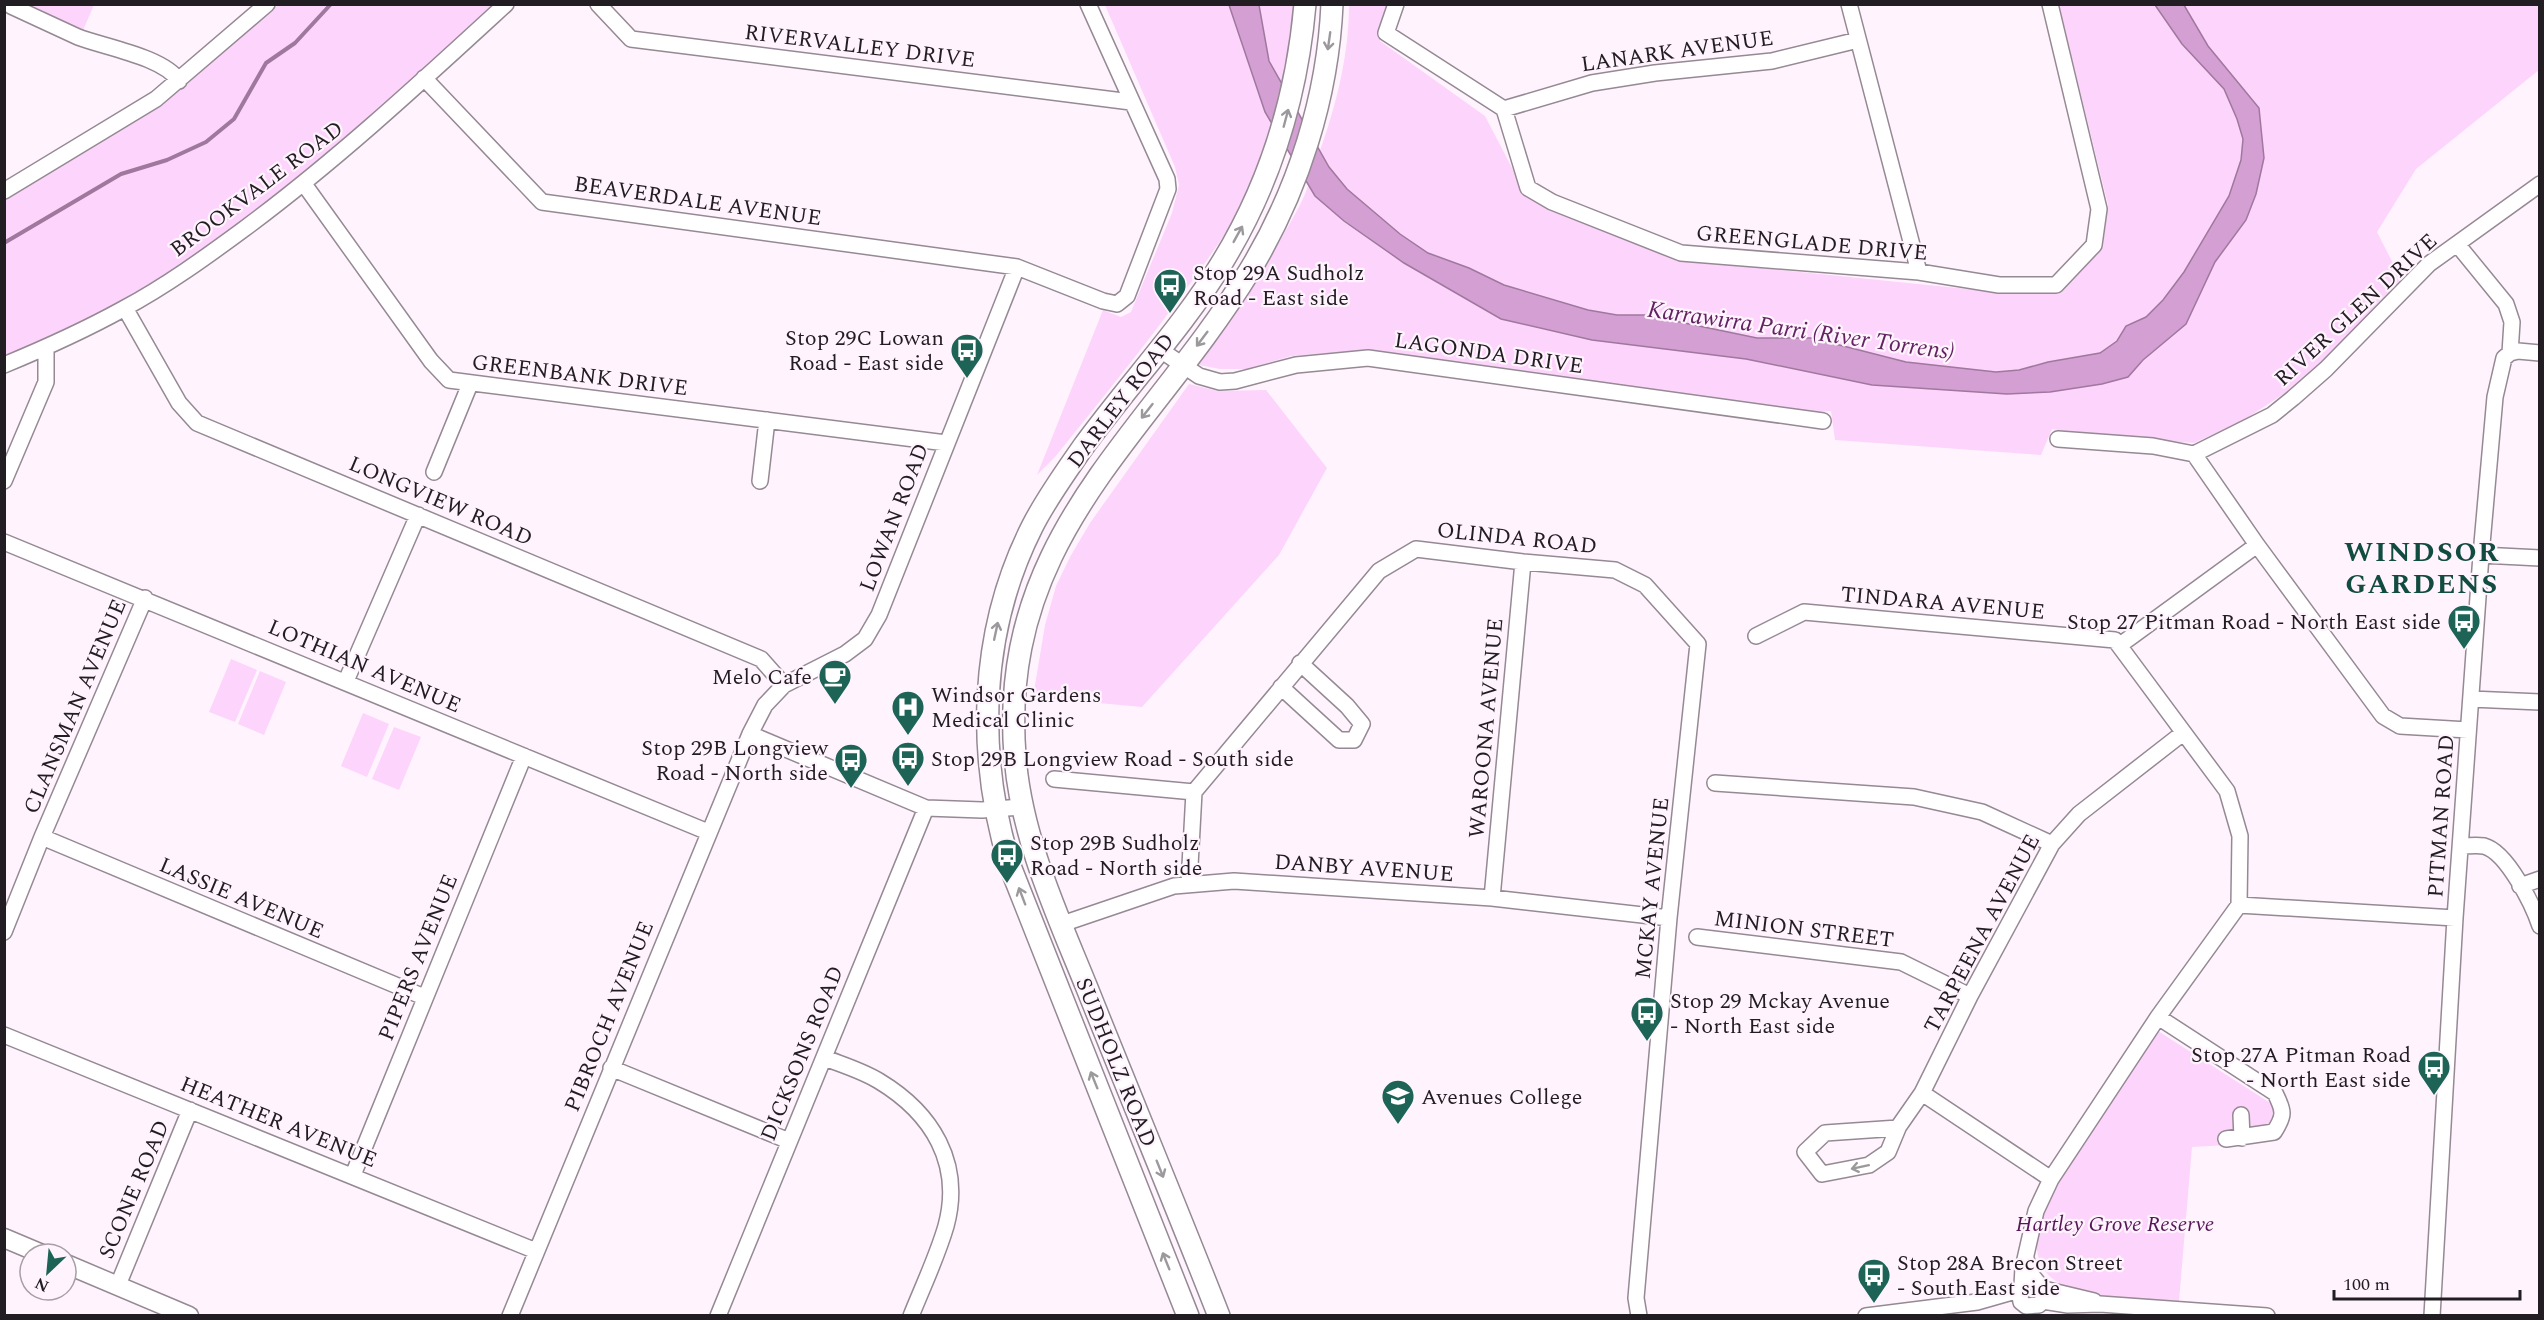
<svg xmlns="http://www.w3.org/2000/svg" width="2544" height="1320" viewBox="0 0 2544 1320" font-family="Spectral,serif">
	<style>
		.green { fill: #fdd4fb }
		.water { fill: #d49fd2; stroke: #9f789d; stroke-width: 1.5 }
		.lines { fill: none; stroke-linecap: round; stroke-linejoin: round }
		.stream { stroke: #9f789d; stroke-width: 4 }
		.minor-casing { stroke: #958994; stroke-width: 18 }
		.tertiary-casing { stroke: #958994; stroke-width: 21 }
		.secondary-casing { stroke: #958994; stroke-width: 24 }
		.minor { stroke: #fff; stroke-width: 15 }
		.tertiary { stroke: #fff; stroke-width: 18 }
		.secondary { stroke: #fff; stroke-width: 21 }
		.oneway { stroke: #9c999c }
		.labels { text-anchor: middle; stroke-width: 4.5; stroke-linejoin: round; paint-order: stroke }
		.street-label { font-size: 22px; fill: #221d22; stroke: #fff4fe }
		.poi-label { font-size: 22px; fill: #221d22; stroke: #fff4fe; text-anchor: start }
		.park-label { font-size: 22px; font-style: italic; fill: #561756; stroke: #fff4fe }
		.water-label { font-size: 24px; font-style: italic; fill: #622361; stroke: #fff4fe }
		.district-label { font-size: 28px; font-weight: bold; letter-spacing: 1.5px; fill: #124b40; stroke: #fff4fe }
	</style>
	<rect width="100%" height="100%" fill="#fff4fe"/>
	<path class="green" d="M11 4 94 5 80 37Z
		M278 5H505L204 259 46 348 5 363V198L162 103Z
		M1105 5H1295C1292 77 1270 148 1237 213 1223 239 1204 264 1187 288 1145 346 1100 401 1055 457L1037 475 1103 310 1121 317 1131 312 1172 213 1179 185 1175 167Z
		M1349 5H1387L1380 41 1485 116 1524 191 1682 260 1997 292 2060 293 2103 247 2108 205 2059 5H2539V70L2416 169 2377 232 2401 279 2303 381 2244 420 2194 443 2099 436 2052 429 2041 455 1835 440 1831 411 1806 413 1512 369 1355 351 1291 356 1247 369H1220L1199 365C1233 312 1271 260 1301 203 1307 191 1311 177 1315 164 1334 114 1349 59 1349 5Z
		M1189 384 1218 391 1266 390 1327 468 1279 555 1142 707 1033 697 1045 625 1056 586 1070 557 1090 523Z
		M231 659 257 670 235 722 209 712Z
		M260 671 286 682 264 735 238 724Z
		M363 713 389 724 367 777 341 766Z
		M394 727 421 737 399 790 372 779Z
		M2158 1031 2275 1106 2270 1123 2245 1144 2192 1147 2179 1301C2146 1299 2089 1299 2061 1284 2030 1269 2033 1232 2045 1204 2053 1185 2069 1167 2080 1150 2106 1110 2132 1071 2158 1031Z"/>
	<path class="water" d="M1229 5H1259L1269 61 1329 167 1347 189 1400 234 1428 253 1469 268 1504 285 1588 310 1617 315H1646L1757 338H1812L1906 362 1996 372 2019 370 2048 362 2100 353 2117 341 2126 326 2146 317 2163 300 2184 272 2229 196 2241 160 2243 139 2237 119 2224 89 2182 44 2155 5H2184L2208 46 2259 108 2264 158 2256 194 2246 220 2215 262 2186 324 2143 360 2128 377 2102 384 2050 392 2007 394 1872 385 1746 359 1592 340 1501 319 1404 263 1344 221 1315 196 1265 112Z"/>
	<g class="lines">
		<path class="stream" d="M4 243 121 174 167 160 206 142 234 119 266 63 295 43 331 4"/>
		<defs>
			<path id="minor" d="M598 4 631 39 1131 102
				M1396 4 1386 33 1504 109 1528 188 1552 202 1681 253 1919 272 1999 285H2056L2094 245 2099 209 2050 4
				M1849 4 1919 272
				M11 6C33 16 56 27 78 37 104 47 164 57 179 81
				M424 78 542 202 1017 267 1103 301 1117 304 1127 296 1168 189 1167 179 1088 4
				M1504 109 1592 83 1655 73 1772 61 1858 40
				M304 184 431 361 449 380 946 443
				M4 191 156 99 267 4
				M2457 244 2506 304 2512 322 2510 353
				M125 308 179 403 197 423 761 659 784 685
				M1159 349 1199 376 1220 382 1235 381 1296 365 1368 358 1823 421
				M4 365C45 348 85 330 123 309 166 286 206 257 244 229 337 160 421 82 506 4
				M2058 439 2153 446 2194 454 2257 545 2383 716 2400 726 2468 730
				M2194 454 2272 415 2293 398 2326 369 2429 264 2540 184
				M434 472 470 384
				M4 481 46 382V348
				M760 481 767 420
				M4 542 708 832
				M2481 555 2540 558
				M1756 636 1804 612 2115 640 2227 791 2240 836 2239 905 2158 1017 2051 1179 2036 1211 2023 1268 2022 1285
				M2120 645 2257 545
				M346 681 418 515
				M1281 687 1339 740H1354L1362 724 1347 706 1300 663
				M2471 699 2540 702
				M750 734 926 808 982 810 1022 807
				M1054 779 1194 792
				M1715 783 1914 797 1982 812 2052 844
				M42 837 424 997
				M2461 846C2468 846 2477 845 2484 846 2507 852 2533 905 2540 926
				M1189 884 1194 792 1379 571 1416 549 1523 562 1615 570 1645 585 1698 644 1669 918 1636 1298 1639 1316
				M2520 886 2540 879
				M1492 898 1523 562
				M2239 905 2455 918
				M1062 924 1174 886 1234 881 1492 898 1669 918
				M4 932 42 837 145 598
				M1697 937 1901 962 1970 996
				M2158 1017 2275 1093C2284 1111 2285 1115 2274 1132L2226 1139
				M4 1035 536 1251
				M825 1058C843 1065 863 1071 879 1081 932 1113 963 1163 946 1226 937 1257 923 1286 911 1316
				M611 1068 789 1141
				M1922 1093 2051 1179
				M2241 1115 2242 1138
				M1898 1128 1825 1133 1805 1152 1822 1174 1869 1165 1888 1152 1898 1128 1899 1126 1922 1093 1970 996 2052 844 2079 814 2183 733
				M353 1175 524 756
				M2026 1258C2027 1262 2028 1268 2030 1272 2037 1285 2052 1291 2039 1305L2026 1306 2021 1302 2019 1290 2024 1282H2037
				M118 1285 190 1110
				M2048 1290 2094 1301
				M2043 1301 2068 1305 2100 1304 2267 1316
				M510 1316 750 734 765 705 784 685 845 654 865 639 879 615 1017 267
				M718 1316 926 808
				M1866 1316 1977 1302 2019 1290
				M2432 1316 2455 918 2481 555 2495 397 2504 358 2510 353 2518 351 2540 353"/>
			<path id="tertiary" d="M4 1238 42 1254
				M66 1264 189 1316"/>
			<path id="secondary" d="M1188 1316 1010 866C976 755 979 632 1032 527 1046 499 1065 473 1083 447 1128 385 1184 326 1223 261 1271 182 1297 96 1305 4
				M1219 1316C1176 1206 1131 1098 1087 988 1057 914 1021 837 1015 756 998 536 1147 438 1250 270 1298 191 1328 97 1332 4"/>
		</defs>
		<use href="#minor" class="minor-casing"/>
		<use href="#tertiary" class="tertiary-casing"/>
		<use href="#secondary" class="secondary-casing"/>
		<use href="#minor" class="minor"/>
		<use href="#tertiary" class="tertiary"/>
		<use href="#secondary" class="secondary"/>
	</g>
	<defs><path id="oneway-shaft" d="M-6 0H5M1.5-3L5.5 0L1.5 3" fill="none" stroke-width="1.6" stroke-linecap="round" stroke-linejoin="round" transform="scale(1.5)"/></defs>
	<g class="oneway">
		<use href="#oneway-shaft" transform="translate(1329 41) rotate(98)"/>
		<use href="#oneway-shaft" transform="translate(1286 118) rotate(-75)"/>
		<use href="#oneway-shaft" transform="translate(1238 234) rotate(-61)"/>
		<use href="#oneway-shaft" transform="translate(1202 339) rotate(127)"/>
		<use href="#oneway-shaft" transform="translate(1147 411) rotate(128)"/>
		<use href="#oneway-shaft" transform="translate(996 631) rotate(-78)"/>
		<use href="#oneway-shaft" transform="translate(1022 896) rotate(-111)"/>
		<use href="#oneway-shaft" transform="translate(1094 1080) rotate(-112)"/>
		<use href="#oneway-shaft" transform="translate(1860 1167) rotate(168)"/>
		<use href="#oneway-shaft" transform="translate(1160 1169) rotate(68)"/>
		<use href="#oneway-shaft" transform="translate(1166 1261) rotate(-112)"/>
	</g>
	<defs>
		<symbol id="bus-pin" viewBox="-11 -11 22 30"><path d="M0 17L-7.5 6A9.5 9.5 0 1 1 7.5 6Z" fill="#1d6457" stroke="#fff4fe"/><path d="M-5-6H5V4H4V6H2V4H-2V6H-4V4H-5ZM-3.5-4V0h7V-4ZM-3.5 1.2v1.5H-2V1.2ZM2 1.2v1.5H3.5V1.2Z" fill="#fff"/></symbol>
		<symbol id="cafe-pin" viewBox="-11 -11 22 30"><path d="M0 17L-7.5 6A9.5 9.5 0 1 1 7.5 6Z" fill="#1d6457" stroke="#fff4fe"/><path d="M-5.5-4.5H6V0H3Q3 3.5 0 3.5H-2.5Q-5.5 3.5-5.5 0ZM3-3.2v2h1.7v-2ZM-6 4.5H4V6H-6Z" fill="#fff"/></symbol>
		<symbol id="hospital-pin" viewBox="-11 -11 22 30"><path d="M0 17L-7.5 6A9.5 9.5 0 1 1 7.5 6Z" fill="#1d6457" stroke="#fff4fe"/><path d="M-5-5h3v3.5h4V-5h3V5h-3V1.5h-4V5h-3Z" fill="#fff"/></symbol>
		<symbol id="school-pin" viewBox="-11 -11 22 30"><path d="M0 17L-7.5 6A9.5 9.5 0 1 1 7.5 6Z" fill="#1d6457" stroke="#fff4fe"/><path d="M0-5L7-2L0 1L-7-2ZM-4 1L0 2.5L4 1V4Q0 6-4 4Z" fill="#fff"/></symbol>
	</defs>
	<g fill-rule="evenodd">
		<use href="#bus-pin" x="1151" y="266" width="38" height="52"/>
		<use href="#bus-pin" x="948" y="331" width="38" height="52"/>
		<use href="#bus-pin" x="2445" y="602" width="38" height="52"/>
		<use href="#cafe-pin" x="816" y="657" width="38" height="52"/>
		<use href="#hospital-pin" x="889" y="688" width="38" height="52"/>
		<use href="#bus-pin" x="889" y="739" width="38" height="52"/>
		<use href="#bus-pin" x="832" y="741" width="38" height="52"/>
		<use href="#bus-pin" x="988" y="836" width="38" height="52"/>
		<use href="#bus-pin" x="1628" y="994" width="38" height="52"/>
		<use href="#bus-pin" x="2415" y="1048" width="38" height="52"/>
		<use href="#school-pin" x="1379" y="1077" width="38" height="52"/>
		<use href="#bus-pin" x="1855" y="1256" width="38" height="52"/>
	</g>
	<g class="labels">
		<g class="street-label">
			<text transform="translate(860 45) rotate(7)" y="8">RIVERVALLEY DRIVE</text>
			<text transform="translate(1677 50) rotate(-8)" y="8">LANARK AVENUE</text>
			<text transform="translate(256 188) rotate(-37)" y="8">BROOKVALE ROAD</text>
			<text transform="translate(698 200) rotate(8)" y="8">BEAVERDALE AVENUE</text>
			<text transform="translate(1812 242) rotate(5)" y="8">GREENGLADE DRIVE</text>
			<text transform="translate(2355 309) rotate(-43)" y="8">RIVER GLEN DRIVE</text>
			<text transform="translate(1489 352) rotate(8)" y="8">LAGONDA DRIVE</text>
			<text transform="translate(580 374) rotate(7)" y="8">GREENBANK DRIVE</text>
			<text transform="translate(1120 400) rotate(-53)" y="8">DARLEY ROAD</text>
			<text transform="translate(441 500) rotate(23)" y="8">LONGVIEW ROAD</text>
			<text transform="translate(893 517) rotate(-69)" y="8">LOWAN ROAD</text>
			<text transform="translate(1517 537) rotate(6)" y="8">OLINDA ROAD</text>
			<text transform="translate(1943 602) rotate(5)" y="8">TINDARA AVENUE</text>
			<text transform="translate(365 665) rotate(23)" y="8">LOTHIAN AVENUE</text>
			<text transform="translate(74 706) rotate(-67)" y="8">CLANSMAN AVENUE</text>
			<text transform="translate(1485 728) rotate(-85)" y="8">WAROONA AVENUE</text>
			<text transform="translate(2440 816) rotate(-86)" y="8">PITMAN ROAD</text>
			<text transform="translate(1364 867) rotate(4)" y="8">DANBY AVENUE</text>
			<text transform="translate(1651 888) rotate(-84)" y="8">MCKAY AVENUE</text>
			<text transform="translate(242 897) rotate(23)" y="8">LASSIE AVENUE</text>
			<text transform="translate(1804 928) rotate(7)" y="8">MINION STREET</text>
			<text transform="translate(1981 933) rotate(-62)" y="8">TARPEENA AVENUE</text>
			<text transform="translate(417 957) rotate(-68)" y="8">PIPERS AVENUE</text>
			<text transform="translate(608 1016) rotate(-68)" y="8">PIBROCH AVENUE</text>
			<text transform="translate(801 1053) rotate(-68)" y="8">DICKSONS ROAD</text>
			<text transform="translate(1117 1062) rotate(68)" y="8">SUDHOLZ ROAD</text>
			<text transform="translate(279 1121) rotate(22)" y="8">HEATHER AVENUE</text>
			<text transform="translate(133 1189) rotate(-67)" y="8">SCONE ROAD</text>
		</g>
		<g class="poi-label">
			<text x="1193" y="280">Stop 29A Sudholz<tspan x="1193" dy="25">Road - East side</tspan></text>
			<text x="944" y="345" text-anchor="end">Stop 29C Lowan<tspan x="944" dy="25">Road - East side</tspan></text>
			<text x="2441" y="629" text-anchor="end">Stop 27 Pitman Road - North East side</text>
			<text x="812" y="684" text-anchor="end">Melo Cafe</text>
			<text x="931" y="702">Windsor Gardens<tspan x="931" dy="25">Medical Clinic</tspan></text>
			<text x="828" y="755" text-anchor="end">Stop 29B Longview<tspan x="828" dy="25">Road - North side</tspan></text>
			<text x="931" y="766">Stop 29B Longview Road - South side</text>
			<text x="1030" y="850">Stop 29B Sudholz<tspan x="1030" dy="25">Road - North side</tspan></text>
			<text x="1670" y="1008">Stop 29 Mckay Avenue<tspan x="1670" dy="25">- North East side</tspan></text>
			<text x="2411" y="1062" text-anchor="end">Stop 27A Pitman Road<tspan x="2411" dy="25">- North East side</tspan></text>
			<text x="1421" y="1104">Avenues College</text>
			<text x="1897" y="1270">Stop 28A Brecon Street<tspan x="1897" dy="25">- South East side</tspan></text>
		</g>
		<g class="park-label">
			<text x="2115" y="1231">Hartley Grove Reserve</text>
		</g>
		<g class="water-label">
			<text transform="translate(1801 330) rotate(8)" y="8">Karrawirra Parri (River Torrens)</text>
		</g>
		<g class="district-label">
			<text x="2422" y="561">WINDSOR<tspan x="2422" dy="32">GARDENS</tspan></text>
		</g>
	</g>
	<rect width="2544" height="1320" fill="none" stroke="#221d22" stroke-width="12"/>
	<g transform="translate(48 1272) rotate(206)"><circle r="28" fill="#fff4fe" stroke="#a79ea6" stroke-width="1.5"/>
	<path d="M0-4.5L10 22L0 15L-10 22Z" fill="#1d6457"/>
	<text y="-9" font-size="16" font-weight="bold" text-anchor="middle" fill="#221d22">N</text>
	</g>
	<path d="M2334 1290v9h186v-9" fill="none" stroke="#221d22" stroke-width="3"/>
	<text x="2343" y="1290" font-size="18" fill="#221d22" stroke="#fff4fe" stroke-width="4.5" paint-order="stroke">100 m</text>
</svg>
